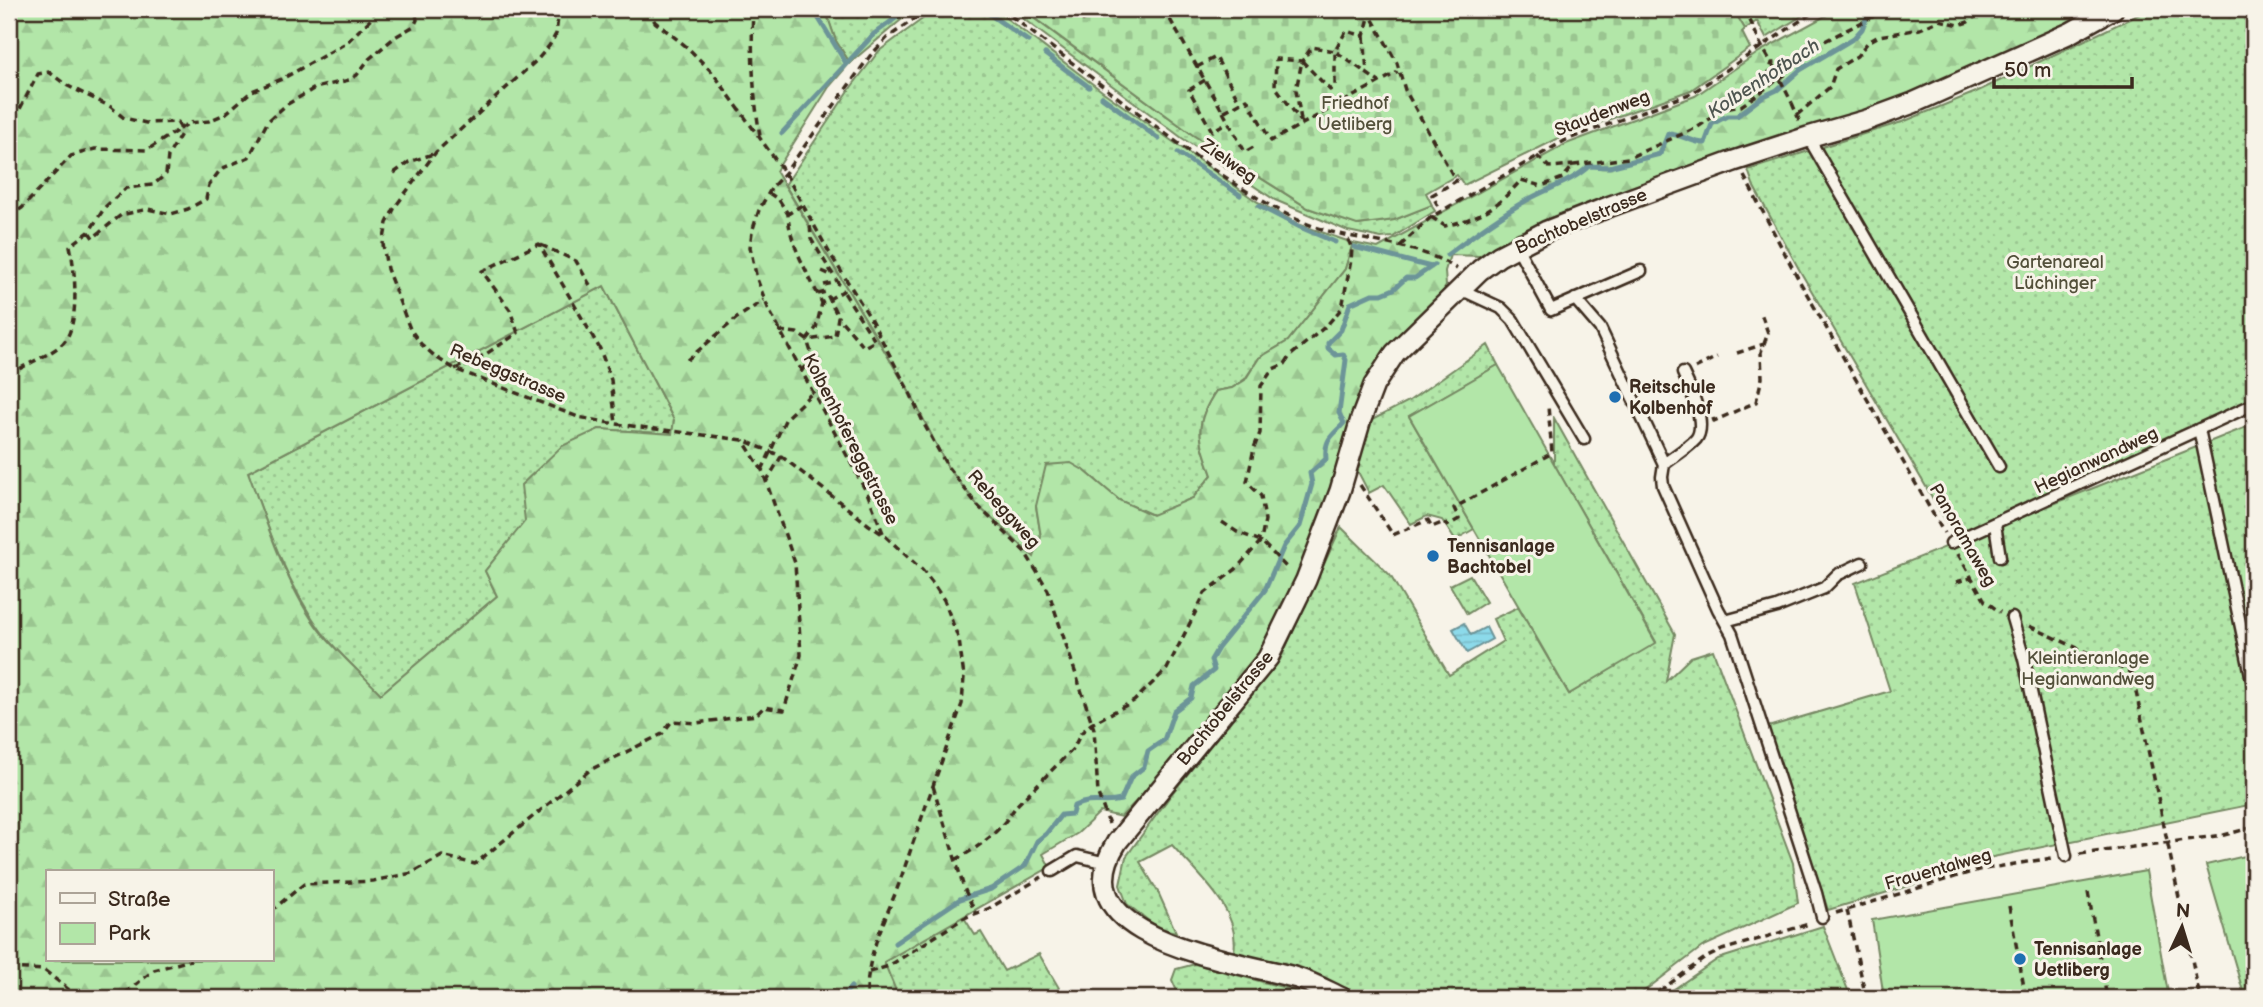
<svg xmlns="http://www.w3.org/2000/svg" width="2263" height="1007" viewBox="0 0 2263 1007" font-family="'Balsamiq Sans',sans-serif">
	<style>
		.green { fill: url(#green-dots); stroke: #768863; stroke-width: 2 }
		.forest { fill: url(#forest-firs); stroke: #768863; stroke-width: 2; fill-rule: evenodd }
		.cemetery { fill: url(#cemetery-stones); stroke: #768863; stroke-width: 2 }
		.pitch { fill: #b2e6a8; stroke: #768863; stroke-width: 2 }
		.water { fill: url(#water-rules); stroke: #6c9498; stroke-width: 2 }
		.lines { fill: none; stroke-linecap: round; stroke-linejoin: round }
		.stream { stroke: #6c9498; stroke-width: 5 }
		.lane-casing { stroke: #3b2a1e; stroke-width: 15 }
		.street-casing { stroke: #3b2a1e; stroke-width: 24 }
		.path { stroke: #3b2a1e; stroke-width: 3.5; stroke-dasharray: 7 5; stroke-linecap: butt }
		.lane { stroke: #f7f3e8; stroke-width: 10 }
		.street { stroke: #f7f3e8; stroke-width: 19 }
		.path-bridge { stroke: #3b2a1e; stroke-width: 3.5; stroke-dasharray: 7 5; stroke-linecap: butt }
		.poi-dot { fill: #1f6fb2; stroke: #f7f3e8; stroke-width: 2.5 }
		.labels { text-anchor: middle; stroke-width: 6; stroke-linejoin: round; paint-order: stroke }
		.park-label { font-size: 18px; fill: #53503a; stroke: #f7f3e8 }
		.street-label { font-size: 18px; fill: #3b2a1e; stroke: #f7f3e8 }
		.poi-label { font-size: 18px; font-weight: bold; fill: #3b2a1e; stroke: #f7f3e8; text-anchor: start }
		.water-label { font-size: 19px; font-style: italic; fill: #4f5651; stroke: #f7f3e8 }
	</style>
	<defs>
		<pattern id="green-dots" width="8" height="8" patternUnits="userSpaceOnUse" patternTransform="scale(1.75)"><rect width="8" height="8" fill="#b2e6a8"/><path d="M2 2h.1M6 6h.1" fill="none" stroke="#9ac590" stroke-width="1.8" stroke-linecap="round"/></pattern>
		<pattern id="forest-firs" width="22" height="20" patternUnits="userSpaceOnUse" patternTransform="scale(1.75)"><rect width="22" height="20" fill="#b2e6a8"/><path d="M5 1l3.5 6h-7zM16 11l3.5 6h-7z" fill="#9ac590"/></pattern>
		<pattern id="cemetery-stones" width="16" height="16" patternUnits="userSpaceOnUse" patternTransform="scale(1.75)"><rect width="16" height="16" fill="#b2e6a8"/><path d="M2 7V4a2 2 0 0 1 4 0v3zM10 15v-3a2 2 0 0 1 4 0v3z" fill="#9ac590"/></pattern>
		<pattern id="water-rules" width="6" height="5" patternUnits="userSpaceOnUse" patternTransform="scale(1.75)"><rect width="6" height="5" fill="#8cdaea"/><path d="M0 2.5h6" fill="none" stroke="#7abbc8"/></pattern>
	</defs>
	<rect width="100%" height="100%" fill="#f7f3e8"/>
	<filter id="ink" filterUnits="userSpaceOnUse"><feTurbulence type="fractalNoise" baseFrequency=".0143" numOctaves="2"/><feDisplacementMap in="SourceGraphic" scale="14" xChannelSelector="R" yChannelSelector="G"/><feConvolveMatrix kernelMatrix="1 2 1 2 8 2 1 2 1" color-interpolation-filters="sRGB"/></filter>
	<g filter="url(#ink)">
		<path class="green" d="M825 9H914L850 63 836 41Z
			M936 9H994L1102 91 1256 201 1298 224 1353 243 1345 269 1288 341 1259 358 1245 379 1232 388 1216 391C1193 425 1199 438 1212 475L1193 498 1153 515 1119 500 1085 471 1036 506 1041 537 1034 558 978 506 947 466 911 395 785 185 852 86 879 51Z
			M1010 9H1021L1193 135 1308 208 1359 225 1394 220 1431 205 1435 211 1393 237 1381 238 1348 231 1275 200 1182 138Z
			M1733 9H1813L1766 38 1757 21 1745 29Z
			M2150 9H2254V398L2073 485 1960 532 1953 533 1800 271 1754 187 1748 170 1905 121 1976 92Z
			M604 286 674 420 672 434 599 429 522 485 526 521 485 571 497 596 381 694C361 673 335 651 319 628 286 582 267 525 248 472Z
			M1488 345 1498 365 1409 416 1474 529 1455 540 1442 520 1427 516 1411 524 1384 485 1369 493 1357 470 1370 421 1409 401Z
			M1554 418 1675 634 1666 681 1691 657 1713 650 1793 863 1798 903 1702 947 1635 998H1357L1328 981 1234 952C1241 909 1198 875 1172 845L1140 862 1158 892 1176 932 1158 928 1127 904 1120 885 1126 857 1173 792 1280 660 1341 527 1390 575 1449 675 1503 641 1493 619 1518 607 1569 694 1656 642 1554 464Z
			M2254 424V804L1944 867 1945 875 1828 910 1768 727 1890 691 1855 583Z
			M1470 575 1486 602 1467 614 1450 585Z
			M963 916 975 935 981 932 1004 971 1039 954 1059 988 1056 991 1062 998H897L884 962Z
			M1823 926 1851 998H1661L1718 959Z
			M1195 964 1286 988 1312 998H1180L1172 980 1176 969Z"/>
		<path class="forest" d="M9 9H825L836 41 850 63 829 87 776 171 911 395 947 466 978 506 1034 557 1041 537 1036 506 1046 465 1071 463 1085 471 1119 500 1152 515 1193 498 1212 475C1199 438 1193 425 1216 391L1232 388 1245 380 1259 358 1288 341 1345 269 1353 243 1378 248 1566 144 1695 96 1759 52 1838 9H2096L1993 60 1916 93 1598 202 1517 233 1479 256 1450 255 1445 271 1446 286 1442 294 1390 346 1293 593 1262 654 1140 802 1137 800 1121 817 1100 812 1078 833 1043 854 1050 867 884 962 899 998H9ZM604 286 674 420 672 434 599 429 562 446 521 485 525 521 485 571 497 596 381 694C361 673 338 653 320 631 288 591 266 521 248 472ZM47 872H271V960H47Z"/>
		<path class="cemetery" d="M1022 9H1733L1745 29 1742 32 1750 48 1691 90 1563 136 1464 185 1457 175 1426 193 1432 205 1394 220 1357 225 1308 208 1193 135Z"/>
		<path class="pitch" d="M1498 365 1656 643 1569 694 1409 416Z
			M2254 854V998H2245L2206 865Z
			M2146 871 2169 998H1884L1872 920Z"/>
		<path class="water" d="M1464 623 1471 635 1486 627 1492 639 1467 653 1453 629Z"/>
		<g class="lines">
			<path class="stream" d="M813 9 846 63
				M982 9 1028 41
				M1045 54 1089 87
				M1102 97 1159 139
				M782 133 874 34 908 9
				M1178 153 1240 195
				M1259 206 1300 227 1335 242
				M1354 247 1431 267
				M1447 255C1473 235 1499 216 1527 200 1548 188 1572 182 1589 166L1609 167 1660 154 1668 134C1682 134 1692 143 1705 143L1712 124 1727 116H1737L1762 97 1777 90 1800 70 1854 38 1862 29 1869 12 1874 9
				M895 943 960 899 991 889 1025 866 1037 841 1046 834 1061 815 1072 814 1074 806C1093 797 1102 805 1121 800L1131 777 1144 767 1148 751 1164 740 1174 711 1191 698 1194 686 1214 670 1211 660 1218 648 1265 590 1284 546 1300 526 1312 484 1310 473 1326 459C1324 438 1333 436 1344 423L1339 413 1346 360 1343 354 1336 355 1328 348V343L1341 330 1350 304 1372 294H1382L1394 289 1406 278H1415L1434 265
				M841 998 851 987"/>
			<defs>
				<path id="lane" d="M1808 137 1999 467
					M1517 247 1551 310 1641 271
					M1460 289 1501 308 1513 320 1584 439
					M1575 299 1600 328 1664 464C1674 456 1688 448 1696 439 1708 424 1690 388 1683 373
					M2199 429 2254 689
					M1664 464 1662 477 1663 486 1718 609 1732 634 1816 893 1822 917
					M1995 524 2000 557
					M1951 543 2254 404
					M2012 618 2024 659 2066 856
					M1725 621 1777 607 1824 588 1837 575 1862 563
					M1052 871 1077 856 1107 863"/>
				<path id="street" d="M1342 998C1327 991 1313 983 1297 978 1240 961 1055 940 1117 842L1268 658 1306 580 1340 491 1361 419 1374 385 1395 353 1480 270 1499 256 1547 231 1608 207 1734 161 1808 137 1867 120 1913 103 2070 33 2113 9"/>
			</defs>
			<use href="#lane" class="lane-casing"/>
			<use href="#street" class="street-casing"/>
			<path class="path" d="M559 9 556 34 549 46 538 59 436 152 395 207 387 223 383 244 387 269 410 329 421 344 437 358 455 369 578 417 616 424 743 440 781 456 869 525 884 535 922 570 934 585 944 600 959 640 964 677 962 704C941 763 920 822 900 881 885 922 866 952 867 998
				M648 9 655 22 687 47 713 73 785 173 829 252 869 316 911 395 924 424 947 466 978 506 1025 552 1048 590 1094 729 1098 794 1109 824
				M753 9C751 52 753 93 760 136
				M1002 9C1052 48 1103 86 1154 125 1199 159 1245 194 1296 219 1347 244 1410 238 1457 269
				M1077 9 1083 20 1104 9
				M1164 9 1223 112 1247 99 1271 141 1398 72
				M1367 9 1397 63 1405 90 1456 181 1432 195 1441 211
				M1745 9 1761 45 1775 69
				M1364 36 1367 72
				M1197 67 1216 57 1240 103
				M1205 80 1189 90 1212 131 1228 122
				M1763 89 1772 63 1794 61
				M1792 103 1800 122
				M1223 112 1245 152 1257 145
				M1797 115 1830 87 1836 69 1857 56 1868 42 1879 36 1920 29 1940 20 1959 25 1968 22 1985 9
				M1301 120 1296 90 1302 61 1330 90 1335 86V51L1379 82
				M1303 124 1275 86 1276 59 1302 61 1312 47 1335 51 1346 31 1364 36 1370 14
				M9 130 38 74 49 72 66 85 111 107 124 118 146 123 177 122 180 127
				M1537 156 1549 167 1574 165
				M394 173 409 162 433 154
				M1744 176 1800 282 1944 533
				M769 193 779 200 788 214
				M802 205 788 214C789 244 809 275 822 303
				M9 217 22 208 71 156 95 149 147 150 189 123 209 121 225 114 252 91 282 79 346 43 371 19 375 9
				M1431 217 1445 226C1481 217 1497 208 1521 180L1541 186 1563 178 1574 165 1628 158 1698 127 1724 109 1741 106 1786 74 1794 61 1813 47 1888 9
				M89 232 93 238 121 215 148 209 171 214 188 209 206 199 209 185 221 169 249 157 268 121 286 105 315 88 349 80 357 75 369 59 395 37 414 26 417 20 415 9
				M541 245 576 261 590 285
				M1400 246 1431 217 1566 140 1692 93 1818 9
				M822 271 831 275
				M824 285 837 282
				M818 294 826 292 838 317
				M779 331 797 333 807 340 835 336 838 317 864 347 875 341 843 291
				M1737 353 1764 344
				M687 360 737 318 764 300
				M1695 368 1717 357
				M455 369 486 354 518 333 510 310 482 271 539 244 600 349 611 380 616 424
				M801 372 812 355 807 340 816 328 822 303 843 291 811 239 810 222
				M9 375C24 365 48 356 61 345 81 329 75 268 70 246L89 232 105 207 126 188 153 185 166 174 168 156 181 134 180 127
				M1713 418 1714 421 1756 402 1762 378 1761 352 1768 333 1761 313
				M762 470 786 418 812 393
				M766 482 781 457
				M1360 485 1393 535 1428 520 1432 527 1444 522 1447 526 1459 519 1454 508 1552 453 1548 406
				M1222 522 1237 532 1261 541 1289 570
				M883 533 868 495 768 308 757 279 750 247 752 232 759 210 772 187 785 173 870 56 887 38 929 9
				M1958 554 1985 601 2000 612
				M1956 582 1971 578
				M2029 626 2132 673 2200 998
				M933 786 964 888 975 912
				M2080 854 2224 835 2254 827
				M955 860C981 846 1000 832 1016 806L1073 749 1081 733 1091 724 1134 701 1167 669 1205 593 1236 569 1261 541 1265 520 1261 496 1247 482 1254 448 1260 433 1261 386 1273 369 1285 364 1290 356 1326 326 1342 308 1351 260 1352 249 1347 237
				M2088 892 2107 998
				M2009 906 2026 998
				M1847 910 1866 998
				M271 911 304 884 373 881 412 873 442 856 475 864 590 770 662 734 672 721 696 723 756 715 764 707 784 710 801 655 795 563 762 470 743 440
				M1836 913 1978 870 2052 858
				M9 968 44 970 68 989 88 998
				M869 972 889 966 964 918 988 909 1042 877
				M2244 972 2254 969
				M1258 988 1262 998
				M102 998 123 995 154 970 191 960
				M1650 998 1705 958 1722 950 1809 924
				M2081 998H2084
				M2250 998 2254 996"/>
			<use href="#lane" class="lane"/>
			<use href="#street" class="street"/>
			<path class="path-bridge" d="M1775 69 1792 103"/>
		</g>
	</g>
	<g class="poi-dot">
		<circle cx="1615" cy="397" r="7"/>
		<circle cx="1433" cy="556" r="7"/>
		<circle cx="2020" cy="959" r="7"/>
	</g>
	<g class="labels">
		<g class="park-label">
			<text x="1355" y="109">Friedhof<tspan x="1355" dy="21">Uetliberg</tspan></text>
			<text x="2055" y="268">Gartenareal<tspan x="2055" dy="21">Lüchinger</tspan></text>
			<text x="2088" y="664">Kleintieranlage<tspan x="2088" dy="21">Hegianwandweg</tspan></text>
		</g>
		<g class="street-label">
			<text transform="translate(1602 113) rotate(-21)" y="6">Staudenweg</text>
			<text transform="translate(1229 161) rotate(35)" y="6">Zielweg</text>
			<text transform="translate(1581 221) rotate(-23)" y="6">Bachtobelstrasse</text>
			<text transform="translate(508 373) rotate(23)" y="6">Rebeggstrasse</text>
			<text transform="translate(851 439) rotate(63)" y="6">Kolbenhofereggstrasse</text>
			<text transform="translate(2096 460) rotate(-25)" y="6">Hegianwandweg</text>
			<text transform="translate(1004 509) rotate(48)" y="6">Rebeggweg</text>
			<text transform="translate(1963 535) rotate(60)" y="6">Panoramaweg</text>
			<text transform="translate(1225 708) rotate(-51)" y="6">Bachtobelstrasse</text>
			<text transform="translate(1938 869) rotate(-16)" y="6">Frauentalweg</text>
		</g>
		<g class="poi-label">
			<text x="1629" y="393">Reitschule<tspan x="1629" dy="21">Kolbenhof</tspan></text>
			<text x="1447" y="552">Tennisanlage<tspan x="1447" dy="21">Bachtobel</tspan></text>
			<text x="2034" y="955">Tennisanlage<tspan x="2034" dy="21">Uetliberg</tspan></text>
		</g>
		<g class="water-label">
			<text transform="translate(1763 78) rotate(-33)" y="7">Kolbenhofbach</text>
		</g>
	</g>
	<rect width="2263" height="1007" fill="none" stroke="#f7f3e8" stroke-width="35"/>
	<rect x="18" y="18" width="2228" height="972" fill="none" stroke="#3b2a1e" stroke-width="2.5" filter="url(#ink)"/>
	<rect x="46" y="870" width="228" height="91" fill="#f7f3e8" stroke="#aca397" stroke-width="2"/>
	<rect x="60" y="893" width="35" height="10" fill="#f7f3e8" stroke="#aca397" stroke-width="2"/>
	<text x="108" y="906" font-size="21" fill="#3b2a1e">Straße</text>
	<rect x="60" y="923" width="35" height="21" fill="#b2e6a8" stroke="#aca397" stroke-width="2"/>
	<text x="108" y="940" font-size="21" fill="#3b2a1e">Park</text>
	<g transform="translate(2182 927) rotate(4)" stroke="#f7f3e8" stroke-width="5" paint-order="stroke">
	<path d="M0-5L12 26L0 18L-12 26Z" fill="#3b2a1e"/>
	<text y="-10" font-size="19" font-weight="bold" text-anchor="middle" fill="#3b2a1e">N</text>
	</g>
	<path d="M1994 77v10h138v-10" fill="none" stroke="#3b2a1e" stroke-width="3.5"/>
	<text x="2004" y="77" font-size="21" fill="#3b2a1e" stroke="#f7f3e8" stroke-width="5" paint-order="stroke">50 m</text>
</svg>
